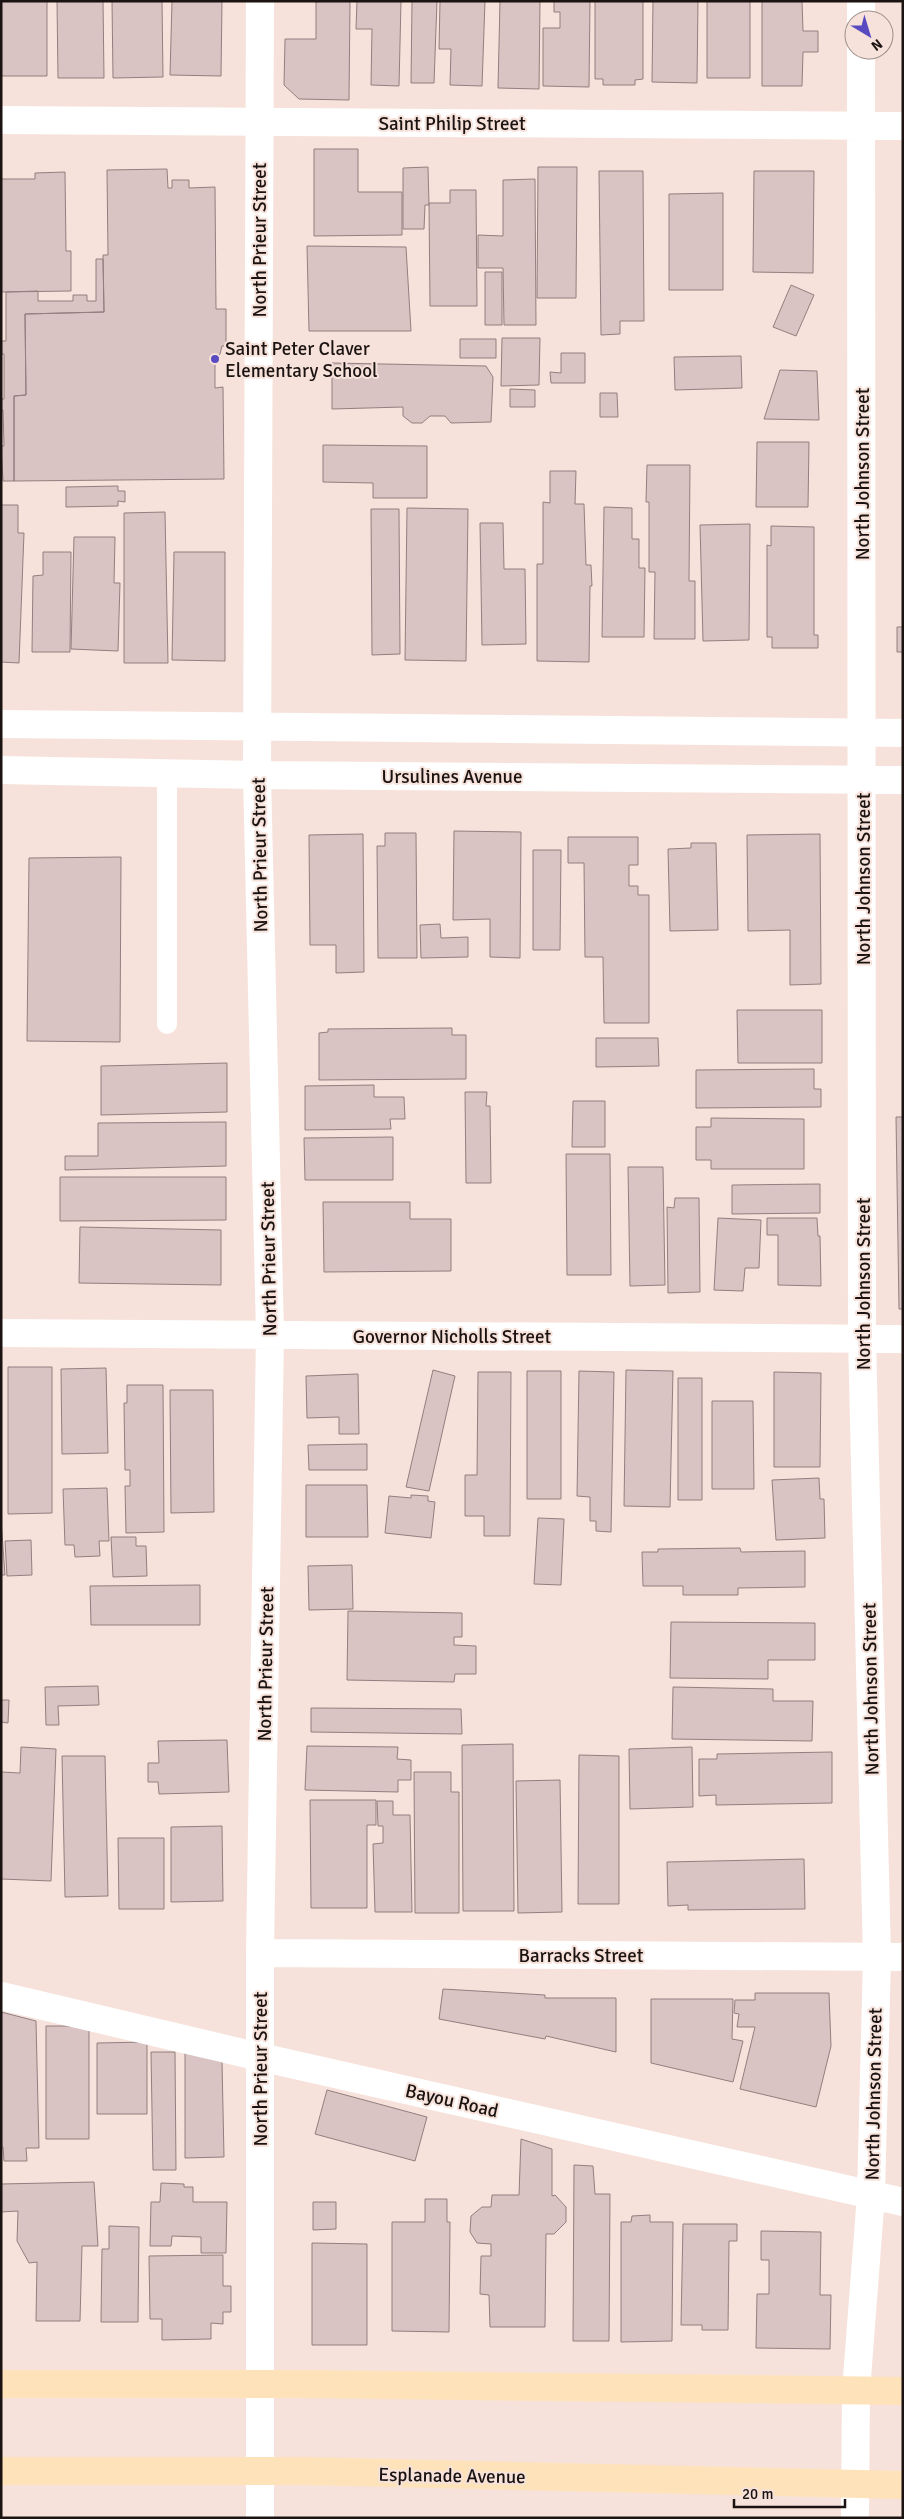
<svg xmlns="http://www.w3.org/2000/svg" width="904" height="2519" viewBox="0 0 904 2519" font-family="Signika,sans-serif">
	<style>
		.building { fill: #d9c3c3; stroke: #937f7f }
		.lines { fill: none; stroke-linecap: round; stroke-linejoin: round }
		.lane { stroke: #fff; stroke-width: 20 }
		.street { stroke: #fff; stroke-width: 28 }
		.secondary { stroke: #fee2ba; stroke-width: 28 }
		.poi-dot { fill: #594ac2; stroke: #f6e2da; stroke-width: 2 }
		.labels { text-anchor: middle; stroke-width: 4; stroke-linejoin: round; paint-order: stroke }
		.street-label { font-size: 19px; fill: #1a1311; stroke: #f6e2da }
		.poi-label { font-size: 19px; fill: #1a1311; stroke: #f6e2da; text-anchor: start }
	</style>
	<rect width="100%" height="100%" fill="#f6e2da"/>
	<path class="building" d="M1 1H47V76H1Z
		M57 1H103L104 78H58Z
		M112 1H162L163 77 113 78Z
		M172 1H222L221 76 170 75Z
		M324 1H350L349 100 299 99 284 85 285 39H316V2Z
		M357 1H401L399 86 371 85 372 29H356Z
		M412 1H437L434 83H411Z
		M440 1H485L482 86 450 85 451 49H439Z
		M500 1H540L539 89 498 88Z
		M554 1H590L589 87 543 86V28H560V12H554Z
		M595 1H643V79L635 80V85H603V79H595Z
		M653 1H698L697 83 652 82Z
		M707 1H750V78H707Z
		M762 1H802L803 31H818V52H803L802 86H762Z
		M314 149H358V192H402V235L314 236Z
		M428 167 429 205H425L424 229H403V168Z
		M538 167H577L576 298H537Z
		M167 169 168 188H172V180H189V188L215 187 216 309H226V346H222L220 354 215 359V388L223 387 224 479 14 481V396L26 395 25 314 104 312 103 255H108L107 170Z
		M599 171H643L644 321H620V334L601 335Z
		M754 171H814L813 273 753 272Z
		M65 172 66 251H71V291L1 292V179H35V173Z
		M535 179 536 325H504L503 268H478V235L503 236V180Z
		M450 190H476L477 306H430L429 203H450Z
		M723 193V290H669V194Z
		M307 246 406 247 411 331H309Z
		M96 259H103L104 312 25 314 26 395 14 396V481H3L1 446H4L3 410H1V399H4V354H1V341H6V292L38 291V301H73V295H87V301H96Z
		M485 272H502V325H485Z
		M791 285 814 295 796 336 773 327Z
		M502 338H540L539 385 501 386Z
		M460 339H496V358H460Z
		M561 353H585V383H551L550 372 561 373Z
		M741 356 742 388 675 390 674 357Z
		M332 363 486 366 493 377 491 422 451 423 445 416H430L422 423H412L403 416V407L332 409Z
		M780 370 817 371 819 420 764 419Z
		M510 389 535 390V407H510Z
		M600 393H617L618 417H600Z
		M757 442H809L808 507H756Z
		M323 445 427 446V498H373V483L323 482Z
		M647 465H690L689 581H695V639H654L655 572H649V502H646Z
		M550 471H576L575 504H584L586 565H591L592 586H590L589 662 537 661V564H543V502L550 503Z
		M118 486V491H125V502L118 501V506L66 507V487Z
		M1 505H18V533H24L19 663 1 662Z
		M604 507 632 508V539H639V568H645L644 637H602Z
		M407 508 468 509 466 661 405 660Z
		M371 509H399L400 654 372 655Z
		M165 512 168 663H124V513Z
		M480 523H503L504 569H525L526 644 482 645Z
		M750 524 749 640 703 641 700 525Z
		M771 526 814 527V635H818V648H772V637H767V545L771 546Z
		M74 537H115L114 583H120L118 651 71 649Z
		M43 552H71L70 652H32L33 576 43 575Z
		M174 552H225V661L172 660Z
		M897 627H903V652H897Z
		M454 831 521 832 520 958 490 957V919L453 920Z
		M385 833H416L417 958H378L377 846H385Z
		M363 834 364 972 336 973V945H310L309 835Z
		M820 834 821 984 790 985V930L748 931 747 835Z
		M568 837H638V865H629V886H638V895H649V1023H604L603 957H585L584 863H568Z
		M691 843H716L718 930 670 931 668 849 691 848Z
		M533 850H561L560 950H533Z
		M121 857 120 1042 27 1041 29 858Z
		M440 924 441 938 468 937V957L421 958 420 925Z
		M737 1010H822V1063H738Z
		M452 1028V1035H466V1079L319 1080V1033L328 1032V1029Z
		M596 1038H658L659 1066 596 1067Z
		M227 1063V1112L101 1115V1066Z
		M814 1069V1089H821V1107L696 1108V1070Z
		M374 1085V1097H404L405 1119H390L391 1129 305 1130V1086Z
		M465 1092H487L486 1106H490L491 1183H466Z
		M573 1101H605V1147H572Z
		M896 1117H903V1309H899Z
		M711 1118 804 1119V1169H711V1160H696V1127H711Z
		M226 1122V1166L65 1170V1156H98V1123Z
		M393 1137V1180H305L304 1138Z
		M566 1154H610L611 1275H567Z
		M628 1167H663L665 1285 630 1286Z
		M60 1177H226V1220L60 1221Z
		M820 1184V1213L732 1214V1185Z
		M675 1198H699L700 1292 668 1293 667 1207 674 1208Z
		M323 1202H410V1219H451V1271L324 1272Z
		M718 1218 761 1220 759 1268H745L743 1291 714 1290Z
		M767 1218H817L818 1236H820L821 1286 778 1285V1235H767Z
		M80 1227 221 1230V1285L79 1283Z
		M8 1367H52V1513L8 1514Z
		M106 1368 108 1453 62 1454 61 1369Z
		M433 1370 455 1376 429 1491 406 1487Z
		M626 1370 673 1371 670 1507 624 1506Z
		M527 1371H561V1499H527Z
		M579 1371 614 1372 611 1532 596 1531V1521H590V1497L577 1496Z
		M478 1372H511L510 1536H484V1516H465V1475H477Z
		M774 1372 821 1373 820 1467H774Z
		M358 1374 359 1434H339V1417L307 1418 306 1376Z
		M678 1378H702V1500H678Z
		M127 1385H163L164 1532 126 1533 125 1486H130V1470H125L124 1403H127Z
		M170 1390H213L214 1512 171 1513Z
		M712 1401H753L754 1489H712Z
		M367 1444V1470H309L308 1445Z
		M819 1478 820 1499H824L825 1538 776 1540 772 1480Z
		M306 1485H367L368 1537H306Z
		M107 1488 109 1541H99L100 1556 75 1557 74 1545H65L63 1489Z
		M411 1495 428 1496V1501L435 1502 431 1538 385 1533 389 1496 411 1498Z
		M538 1518 564 1519 561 1585 534 1584Z
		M1 1520 5 1575H1Z
		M111 1537H136V1546H146L147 1576 113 1577Z
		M31 1540 32 1575 7 1576 5 1541Z
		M740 1548 741 1552 805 1551V1587L738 1588V1595H683V1586H643L642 1552H658V1549Z
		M352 1565 353 1609 309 1610 308 1566Z
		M200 1585V1625H91L90 1586Z
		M348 1611 462 1613V1637H454V1645L476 1646V1674H455L454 1682 347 1680Z
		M671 1622 815 1623V1660H768V1679L670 1678Z
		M98 1686 99 1705 58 1706 59 1725H46L45 1687Z
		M673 1687 773 1689V1701H813L812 1741 672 1739Z
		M1 1700H9L8 1723 1 1722Z
		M311 1708 461 1709 462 1734 311 1732Z
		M227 1740 229 1792 159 1794 158 1782H148V1763H159L158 1741Z
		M513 1744 514 1911H463L462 1745Z
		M307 1746 398 1747 397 1759 411 1760V1780H398V1792L305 1790Z
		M21 1747 56 1749 51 1881 1 1879V1772L20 1773Z
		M692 1747 693 1807 630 1809 629 1749Z
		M832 1752V1803L716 1805V1795L699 1796V1759H717V1754Z
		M579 1755 619 1756V1904H578Z
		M62 1756H105L108 1896 65 1897Z
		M414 1772H451V1792H459V1913H415Z
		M560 1780 562 1912 518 1913 516 1781Z
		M310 1800H376V1825H367V1908H311Z
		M377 1801H393V1815H410L412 1912H375L373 1844 383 1843V1826H378Z
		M222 1826 223 1901 171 1902V1827Z
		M118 1838H164V1909H119Z
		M804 1859 805 1909 688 1910V1905L668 1906 667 1862Z
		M443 1989 545 1995V1998H616V2052L546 2036 545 2039 439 2019Z
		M755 1993H829L831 2046 816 2107 740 2089 755 2027H737L739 2014 734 2013 735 2000H755Z
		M651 1999H733L732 2039 743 2041 733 2082 651 2063Z
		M1 2012 36 2021 39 2148H26L27 2161H4L3 2147H1Z
		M46 2026H89V2139H46Z
		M147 2042V2114H97V2043Z
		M151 2052H175L176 2170H153Z
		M185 2052 222 2062 224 2157 185 2158Z
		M327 2090 427 2117 415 2161 315 2134Z
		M521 2139 552 2149V2196L555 2195 566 2207V2222L554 2234H546L545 2327H490L489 2295 480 2294 481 2256H491V2244L477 2243 470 2232 471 2216 482 2207H491L492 2195H519Z
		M574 2165 593 2166 595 2194H610L609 2341H573Z
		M94 2182 98 2246H82L80 2321H36L37 2262 29 2263 17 2241 18 2211 1 2212V2184Z
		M161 2183 184 2184V2187H193V2202H227L226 2253H201V2237L172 2236 171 2246H150L151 2202H160Z
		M425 2199H447V2222H450L449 2332 392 2331V2222H425Z
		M313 2202H336V2229L313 2230Z
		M650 2215V2222H673L672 2341 621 2342V2222H631L632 2216Z
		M683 2224H737V2241H729L728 2330H702V2325H681Z
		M109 2226 139 2227 138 2322H101L102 2249H109Z
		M761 2231 821 2232 820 2295H831L830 2349 756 2348 757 2294H769V2260H761Z
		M312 2243 367 2244V2345H312Z
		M223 2255V2286H231V2312H223V2324L211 2323V2339L162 2340V2319H150L149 2256Z"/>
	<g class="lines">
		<path class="lane" d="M167 1024V773"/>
		<path class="street" d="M861 1V20
			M1 120 903 126
			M1 724 903 733
			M1 770 257 775 903 780
			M1 1333 903 1339
			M260 1953 903 1957
			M1 1996 260 2057 903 2202
			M260 2518V1953L270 1335 257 775 260 1
			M855 2518 856 2391 871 2195 877 1957 862 1339 861 50"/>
		<path class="secondary" d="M1 2384H305L903 2391
			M1 2471H306L903 2485"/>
	</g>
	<circle class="poi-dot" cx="215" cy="359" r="5"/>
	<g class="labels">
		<g class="street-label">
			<text x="452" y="130">Saint Philip Street</text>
			<text transform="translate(259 240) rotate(-90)" y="7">North Prieur Street</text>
			<text transform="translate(862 474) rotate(-90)" y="7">North Johnson Street</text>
			<text x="452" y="783">Ursulines Avenue</text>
			<text transform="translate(259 855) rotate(-91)" y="7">North Prieur Street</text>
			<text transform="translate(863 879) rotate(-90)" y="7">North Johnson Street</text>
			<text transform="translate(268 1259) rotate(-91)" y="7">North Prieur Street</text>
			<text transform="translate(863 1284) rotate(-90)" y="7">North Johnson Street</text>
			<text x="452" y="1343">Governor Nicholls Street</text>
			<text transform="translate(265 1664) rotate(-89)" y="7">North Prieur Street</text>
			<text transform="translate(870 1689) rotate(-91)" y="7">North Johnson Street</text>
			<text x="581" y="1962">Barracks Street</text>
			<text transform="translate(260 2069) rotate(-90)" y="7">North Prieur Street</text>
			<text transform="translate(873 2094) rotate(-89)" y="7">North Johnson Street</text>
			<text transform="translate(452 2100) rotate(13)" y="7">Bayou Road</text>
			<text transform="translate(452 2475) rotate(1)" y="7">Esplanade Avenue</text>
		</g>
		<g class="poi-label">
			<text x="225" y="355">Saint Peter Claver<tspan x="225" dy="22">Elementary School</tspan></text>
		</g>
	</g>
	<rect width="904" height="2519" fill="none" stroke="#1a1311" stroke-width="5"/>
	<g transform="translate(869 35) rotate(142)"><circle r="24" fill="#f6e2da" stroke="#9e8f8a"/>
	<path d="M0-4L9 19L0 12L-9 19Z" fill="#594ac2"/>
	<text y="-8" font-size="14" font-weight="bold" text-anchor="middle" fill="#1a1311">N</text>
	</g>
	<path d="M734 2499v8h111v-8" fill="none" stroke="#1a1311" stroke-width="2.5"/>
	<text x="742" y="2499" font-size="15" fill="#1a1311" stroke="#f6e2da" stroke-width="4" paint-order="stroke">20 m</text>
</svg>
